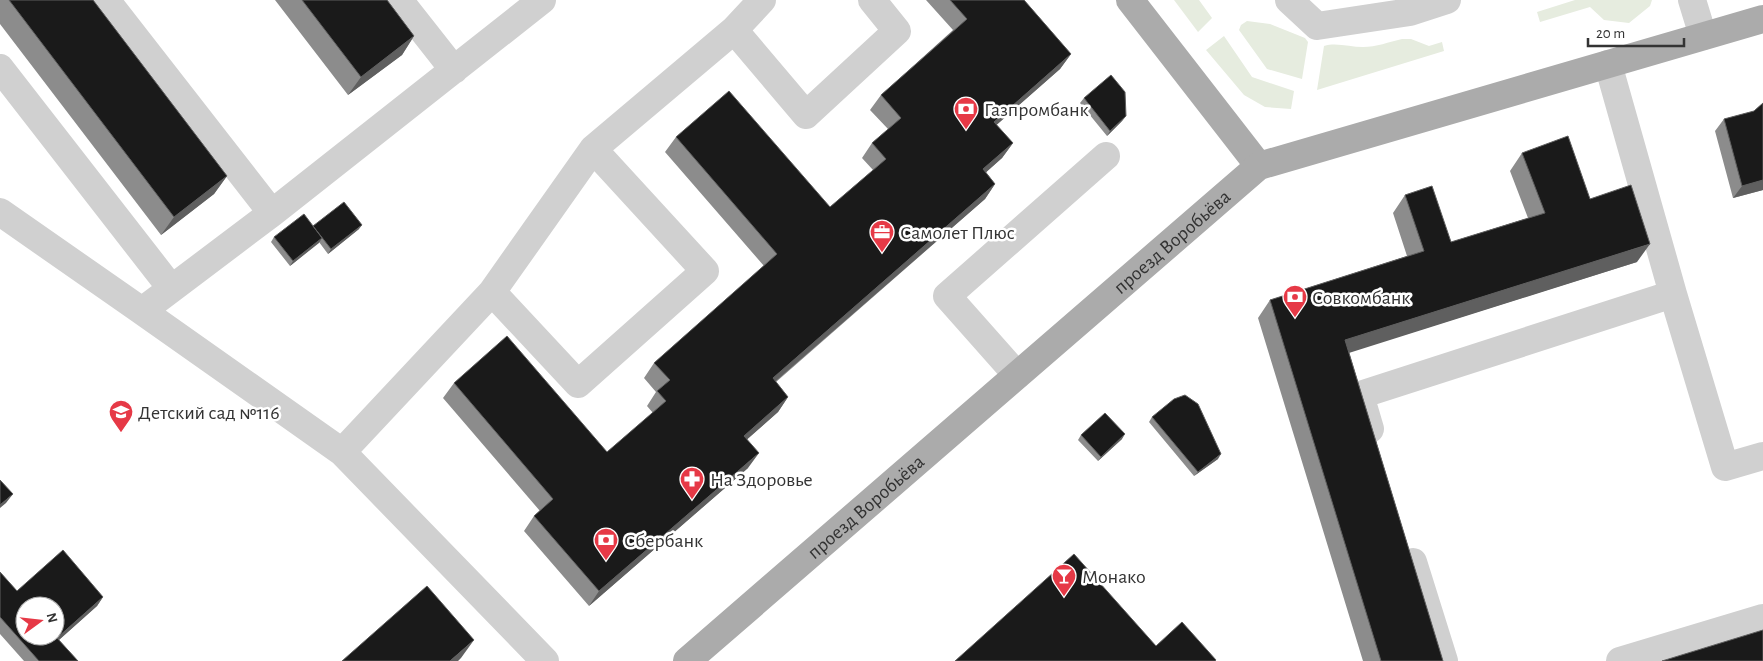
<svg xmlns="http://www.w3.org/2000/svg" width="1763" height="661" viewBox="0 0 1763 661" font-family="'Alegreya Sans',sans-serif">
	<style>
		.green { fill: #e6ecdf }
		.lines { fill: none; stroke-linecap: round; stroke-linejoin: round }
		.minor { stroke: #d0d0d0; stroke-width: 28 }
		.major { stroke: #ababab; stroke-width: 28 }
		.wall { fill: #8c8c8c }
		.shaded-wall { fill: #5f5f5f }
		.building { fill: #1a1a1a; stroke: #5f5f5f; fill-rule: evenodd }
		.labels { text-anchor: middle; stroke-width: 5; stroke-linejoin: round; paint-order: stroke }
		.poi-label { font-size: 20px; fill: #333; stroke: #fff; text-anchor: start }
		.street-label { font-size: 20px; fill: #333; stroke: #fff }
	</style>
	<rect width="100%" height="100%" fill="#fff"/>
	<path class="green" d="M1174 0H1199L1212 18 1198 32Z
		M1575 0H1652L1650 6 1629 23 1604 20 1590 7 1540 22 1537 12Z
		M1247 21 1270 24 1305 38 1308 42 1302 79 1267 69 1239 30 1241 25Z
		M1224 36 1252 77 1294 91 1291 109 1265 107 1244 95 1206 50Z
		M1402 39H1411L1429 46 1442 42 1444 51 1317 90 1324 46C1336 42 1350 47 1363 47 1376 47 1389 42 1402 39Z"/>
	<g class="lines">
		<path class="minor" d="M106 0 272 213
			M399 0 454 70
			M542 0 272 213 142 311 342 452 545 661
			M1289 0 1317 26 1410 12 1447 0
			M1692 0 1703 36
			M734 30 762 0
			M0 68 171 288
			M0 212 142 311
			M492 292 593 149
			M1673 294 1725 467 1763 456
			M1017 375 947 296 1106 156
			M1370 429 1360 395 1673 294 1608 64
			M342 452 492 292 578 384 705 271 593 149 734 30 806 115 897 31 872 0
			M1413 562 1444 661
			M1620 661 1763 618"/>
		<g class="major">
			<path d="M1130 0 1259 166"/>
			<path id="s1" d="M687 661 1259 166 1763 19"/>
		</g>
	</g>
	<path class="wall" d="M0 0H93L227 176 214 194 161 235 0 24Z
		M275 0H387L414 36 402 55 348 95Z
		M926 0H1024L1071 54 1060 69 996 125 1013 143 1002 158 986 172 995 184 985 199 776 382 788 397 778 412 747 439 748 468 589 606 524 531 534 516 540 511 443 398 454 383 607 452 653 413 647 406 656 392 644 378 654 363 764 266 665 152 676 137 830 207 873 170 862 158 872 143 888 129 870 110 881 95 953 30Z
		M1084 98 1126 116 1122 121 1107 136 1080 103Z
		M1763 103V190L1733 198 1715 131 1724 119 1754 111Z
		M1522 153 1590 199 1637 262 1349 352 1443 661H1363L1258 318 1270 300 1407 256 1393 213 1405 195 1451 242 1528 218 1510 171Z
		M313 226 359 229 328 254 319 242 290 266 271 242 274 237Z
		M1152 417 1218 459 1194 476 1149 422Z
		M1081 435 1122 439 1098 461 1078 440Z
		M0 572 17 591 103 597 97 606 59 640 78 661H24L0 634Z"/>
	<path class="shaded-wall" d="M414 36 402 55 348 95 361 77Z
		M1071 54 1060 69 983 137 994 122Z
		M1126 116 1122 121 1107 136 1110 131Z
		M1013 143 1002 158 973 184 983 169Z
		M227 176 214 194 161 235 174 217Z
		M1763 180V190L1733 198 1742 186Z
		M995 184 985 199 762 393 773 378Z
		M362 225 359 229 328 254 331 249Z
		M322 238 319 243 290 266 293 261Z
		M1650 244 1637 262 1333 358 1345 340Z
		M788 397 778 412 734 451 744 436Z
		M1125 434 1122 439 1098 461 1101 457Z
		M759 453 748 468 589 606 599 591Z
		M1221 454 1218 459 1194 476 1198 472Z
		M13 494 6 503 0 508V505Z
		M103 597 97 606 51 647 57 638Z
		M474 640 461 658 458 661H450Z"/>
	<path class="building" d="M9 0H93L227 176 174 217Z
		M302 0H387L414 36 361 77Z
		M950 0H1024L1071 54 994 122 1013 143 983 169 995 184 773 378 788 397 744 436 759 453 599 591 534 516 553 499 454 383 507 336 607 452 666 401 657 391 670 380 654 363 777 254 676 137 729 91 830 207 886 159 872 143 901 118 881 95 967 19Z
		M1111 75 1125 92 1126 116 1110 131 1084 98Z
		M1763 103V180L1742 186 1724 119 1754 111Z
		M1568 136 1590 199 1631 185 1650 244 1345 340 1443 661H1381L1270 300 1424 251 1405 195 1432 186 1451 242 1545 213 1522 153Z
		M344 202 362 225 331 249 313 226Z
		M304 214 322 238 293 261 274 237Z
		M1185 395 1198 404 1221 454 1198 472 1152 417 1174 399Z
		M1105 413 1125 434 1101 457 1081 435Z
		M0 480 13 494 0 505Z
		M63 550 103 597 57 638 78 661H39L0 617V572L17 591ZM25 606H55V636H25Z
		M1074 554 1156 646 1182 622 1216 660 1215 661H955Z
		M427 586 474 640 450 661H342Z
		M1763 630V661H1662Z"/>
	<defs>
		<symbol id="bank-pin" viewBox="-11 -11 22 30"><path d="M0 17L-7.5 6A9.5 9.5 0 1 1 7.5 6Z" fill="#e63946" stroke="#fff"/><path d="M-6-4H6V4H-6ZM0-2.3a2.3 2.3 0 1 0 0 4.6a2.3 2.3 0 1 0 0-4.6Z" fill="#fff"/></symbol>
		<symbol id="office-pin" viewBox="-11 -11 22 30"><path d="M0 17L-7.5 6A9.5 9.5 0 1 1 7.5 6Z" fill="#e63946" stroke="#fff"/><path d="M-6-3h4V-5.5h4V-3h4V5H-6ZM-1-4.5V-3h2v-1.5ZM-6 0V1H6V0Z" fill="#fff"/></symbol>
		<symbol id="school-pin" viewBox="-11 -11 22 30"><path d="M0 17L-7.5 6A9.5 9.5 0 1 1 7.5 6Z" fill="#e63946" stroke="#fff"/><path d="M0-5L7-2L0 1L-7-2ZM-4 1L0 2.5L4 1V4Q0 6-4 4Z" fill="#fff"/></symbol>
		<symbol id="pharmacy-pin" viewBox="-11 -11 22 30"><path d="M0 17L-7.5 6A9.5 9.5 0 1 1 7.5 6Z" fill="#e63946" stroke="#fff"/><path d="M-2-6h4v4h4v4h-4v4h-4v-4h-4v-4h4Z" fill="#fff"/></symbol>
		<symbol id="bar-pin" viewBox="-11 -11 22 30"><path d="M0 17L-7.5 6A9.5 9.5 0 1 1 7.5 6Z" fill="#e63946" stroke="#fff"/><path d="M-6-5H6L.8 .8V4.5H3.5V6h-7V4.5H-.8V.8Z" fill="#fff"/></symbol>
	</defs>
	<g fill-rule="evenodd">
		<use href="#bank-pin" x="952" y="95" width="28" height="38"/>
		<use href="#office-pin" x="868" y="218" width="28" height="38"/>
		<use href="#bank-pin" x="1281" y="283" width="28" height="38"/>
		<use href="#school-pin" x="107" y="398" width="28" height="38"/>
		<use href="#pharmacy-pin" x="678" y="465" width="28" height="38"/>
		<use href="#bank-pin" x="592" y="526" width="28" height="38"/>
		<use href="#bar-pin" x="1050" y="562" width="28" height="38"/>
	</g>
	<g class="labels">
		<g class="poi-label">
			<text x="984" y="116">Газпромбанк</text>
			<text x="900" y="239">Самолет Плюс</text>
			<text x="1312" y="304">Совкомбанк</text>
			<text x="138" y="419">Детский сад №116</text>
			<text x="710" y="486">На Здоровье</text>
			<text x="624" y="547">Сбербанк</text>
			<text x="1082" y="583">Монако</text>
		</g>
		<g class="street-label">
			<text dy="7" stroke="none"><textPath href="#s1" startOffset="641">проезд Воробьёва</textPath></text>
			<text dy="7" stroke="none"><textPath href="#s1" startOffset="236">проезд Воробьёва</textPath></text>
		</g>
	</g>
	<g transform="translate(40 621) rotate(75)"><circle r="24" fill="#ffffff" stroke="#adadad"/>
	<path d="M0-4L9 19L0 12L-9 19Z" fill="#e63946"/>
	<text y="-8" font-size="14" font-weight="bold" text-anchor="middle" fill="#333333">N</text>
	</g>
	<path d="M1588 38v8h96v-8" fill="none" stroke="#333333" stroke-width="2.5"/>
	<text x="1596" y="38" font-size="15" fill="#333333" stroke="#ffffff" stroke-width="4" paint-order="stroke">20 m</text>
</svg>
